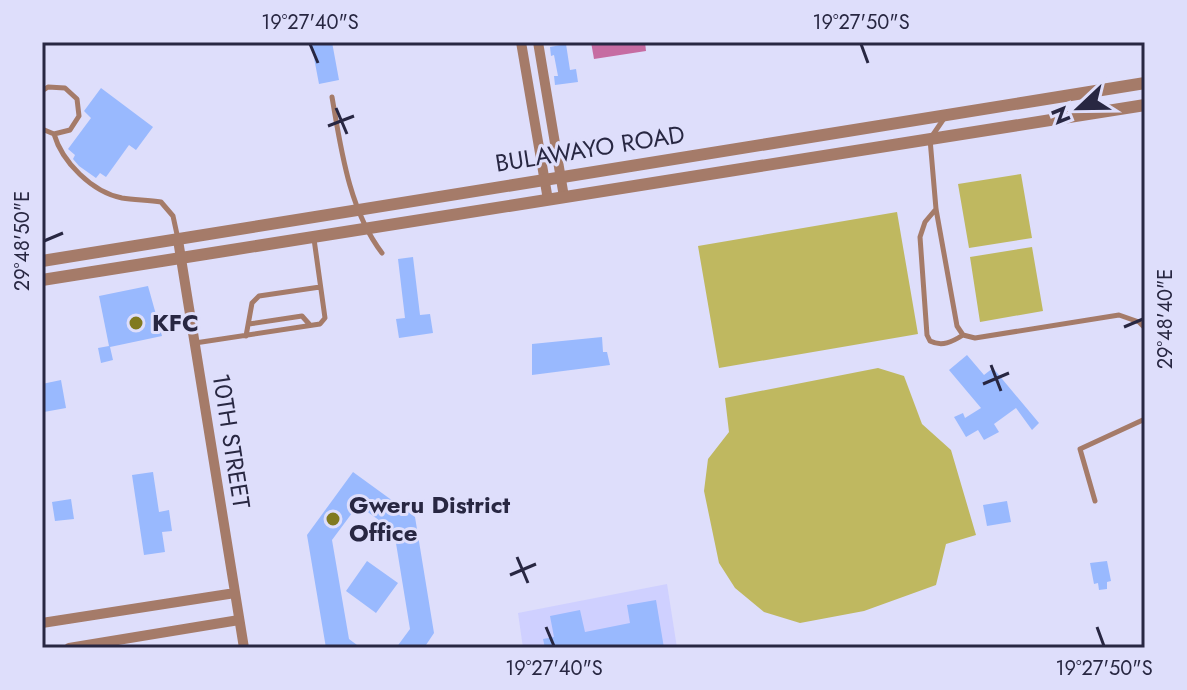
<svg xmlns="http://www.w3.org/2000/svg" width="1187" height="690" viewBox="0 0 1187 690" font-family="Jost,sans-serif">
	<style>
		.built { fill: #cfd0ff }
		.green { fill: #bfb860 }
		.water { fill: #c66ca2 }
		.building { fill: #99b9fe }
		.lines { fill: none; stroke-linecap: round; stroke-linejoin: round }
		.service { stroke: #a57b69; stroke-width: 5 }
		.minor { stroke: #a57b69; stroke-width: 10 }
		.tertiary { stroke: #a57b69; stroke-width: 12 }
		.ticks { fill: none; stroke: #282742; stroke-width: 3 }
		.poi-dot { fill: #817a1f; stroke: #dedefb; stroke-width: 3 }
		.labels { text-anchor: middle; stroke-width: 6; stroke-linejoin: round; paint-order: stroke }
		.street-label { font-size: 24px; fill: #282742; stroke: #dedefb }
		.poi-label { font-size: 24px; font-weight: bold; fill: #282742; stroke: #dedefb; text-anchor: start }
		.neatline { fill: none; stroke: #282742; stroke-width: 3 }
		.ticks-label { font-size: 20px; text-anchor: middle; fill: #282742 }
	</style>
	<rect width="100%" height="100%" fill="#dedefb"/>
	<path class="built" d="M667 584 677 648H523L518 613Z"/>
	<path class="green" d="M1021 174 1032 238 969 248 958 184Z
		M897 212 918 334 719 368 698 246Z
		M1032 247 1043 311 980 322 970 257Z
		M878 368 904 376 922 424 951 450 976 535 946 544 936 585 864 611 800 623 764 612 735 588 719 563 704 491 708 459 729 432 725 398Z"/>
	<path class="water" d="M591 42H645L646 51 594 59Z"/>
	<path class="building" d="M311 42H332L339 80 319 84Z
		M566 44 570 70 576 69 578 82 555 85 554 76H558L554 55 551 56 550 47Z
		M101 88 153 127 136 150 129 145 106 177 100 173 96 178 79 166 73 159 75 155 68 149 91 118 84 111Z
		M413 257 420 315 430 314 433 333 399 338 396 319 405 318 398 259Z
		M148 286 162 336 110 347 113 360 101 363 98 348 109 346 99 296Z
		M602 337 603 352H607L610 365 532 375V344Z
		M967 355 984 375 993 368 1039 423 1032 430 1016 408 994 424 999 432 984 440 978 430 966 437 954 417 963 413 965 418 981 408 949 370Z
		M61 380 66 408 44 412 42 384Z
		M153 472 159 512 169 510 172 531 162 532 165 552 144 555 132 475Z
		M353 472 415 517 434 633 424 648H396L410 629 394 531 358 505 332 540 349 639 361 648H326L307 535Z
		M71 499 74 519 55 521 52 502Z
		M1007 501 1011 522 987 526 983 505Z
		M367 561 398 583 376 613 346 591Z
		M1107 561 1111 581 1107 582V589L1099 590 1098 583 1094 584 1090 563Z
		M656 600 664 648H545L543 639 554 637 550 616 580 610 585 632 630 623 627 605Z"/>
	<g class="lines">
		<path class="service" d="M42 91 48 87 65 88 77 99 79 116 70 130 54 134 42 129
			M332 97C341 149 349 210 382 253
			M945 117 930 139 936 209 957 326 963 335 975 338 1119 315 1139 322 1145 328
			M54 134C62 162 92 192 122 198 134 200 148 200 161 202L173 216 178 239
			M936 209 925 222 920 237 927 335 930 341C942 347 952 342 963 335
			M249 324 302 316 310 325
			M246 336 252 303 259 296 320 287
			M195 343 320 324 325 318 314 239
			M1095 501 1080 449 1145 419"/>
		<path class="minor" d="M521 42 548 200
			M538 42 564 197
			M178 240 244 648
			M42 623 235 593
			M69 648 239 620"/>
		<path class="tertiary" d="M42 261 1145 83
			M42 280 1145 105"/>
	</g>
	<path class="ticks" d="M310 44 318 63M861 44 868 63M336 108 347 134M328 126 354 116M44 241 63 233M1124 327 1143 319M991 365 1001 391M983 384 1009 373M517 557 528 583M510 575 536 564M546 627 554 646M1097 627 1104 646"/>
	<g class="poi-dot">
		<circle cx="136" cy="323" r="8"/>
		<circle cx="333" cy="519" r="8"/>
	</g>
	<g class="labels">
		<g class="street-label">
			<text transform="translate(590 149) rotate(-9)" y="8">BULAWAYO ROAD</text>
			<text transform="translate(231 441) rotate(81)" y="8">10TH STREET</text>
		</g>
		<g class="poi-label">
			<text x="152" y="331">KFC</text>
			<text x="349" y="513">Gweru District<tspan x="349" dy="28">Office</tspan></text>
		</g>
	</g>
	<rect width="1187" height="690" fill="none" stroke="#dedefb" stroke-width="88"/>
	<g transform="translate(1079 108) rotate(248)" stroke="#dedefb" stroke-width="6" paint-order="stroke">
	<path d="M0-6L14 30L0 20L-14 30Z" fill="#282742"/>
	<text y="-12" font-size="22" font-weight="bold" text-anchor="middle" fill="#282742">N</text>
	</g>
	<rect x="44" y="44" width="1099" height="602" class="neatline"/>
	<g class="ticks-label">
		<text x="310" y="29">19°27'40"S</text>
		<text x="861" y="29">19°27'50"S</text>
		<text transform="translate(22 241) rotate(-90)" y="7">29°48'50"E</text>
		<text transform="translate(1165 319) rotate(-90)" y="7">29°48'40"E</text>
		<text x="554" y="675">19°27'40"S</text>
		<text x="1104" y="675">19°27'50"S</text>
	</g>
</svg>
